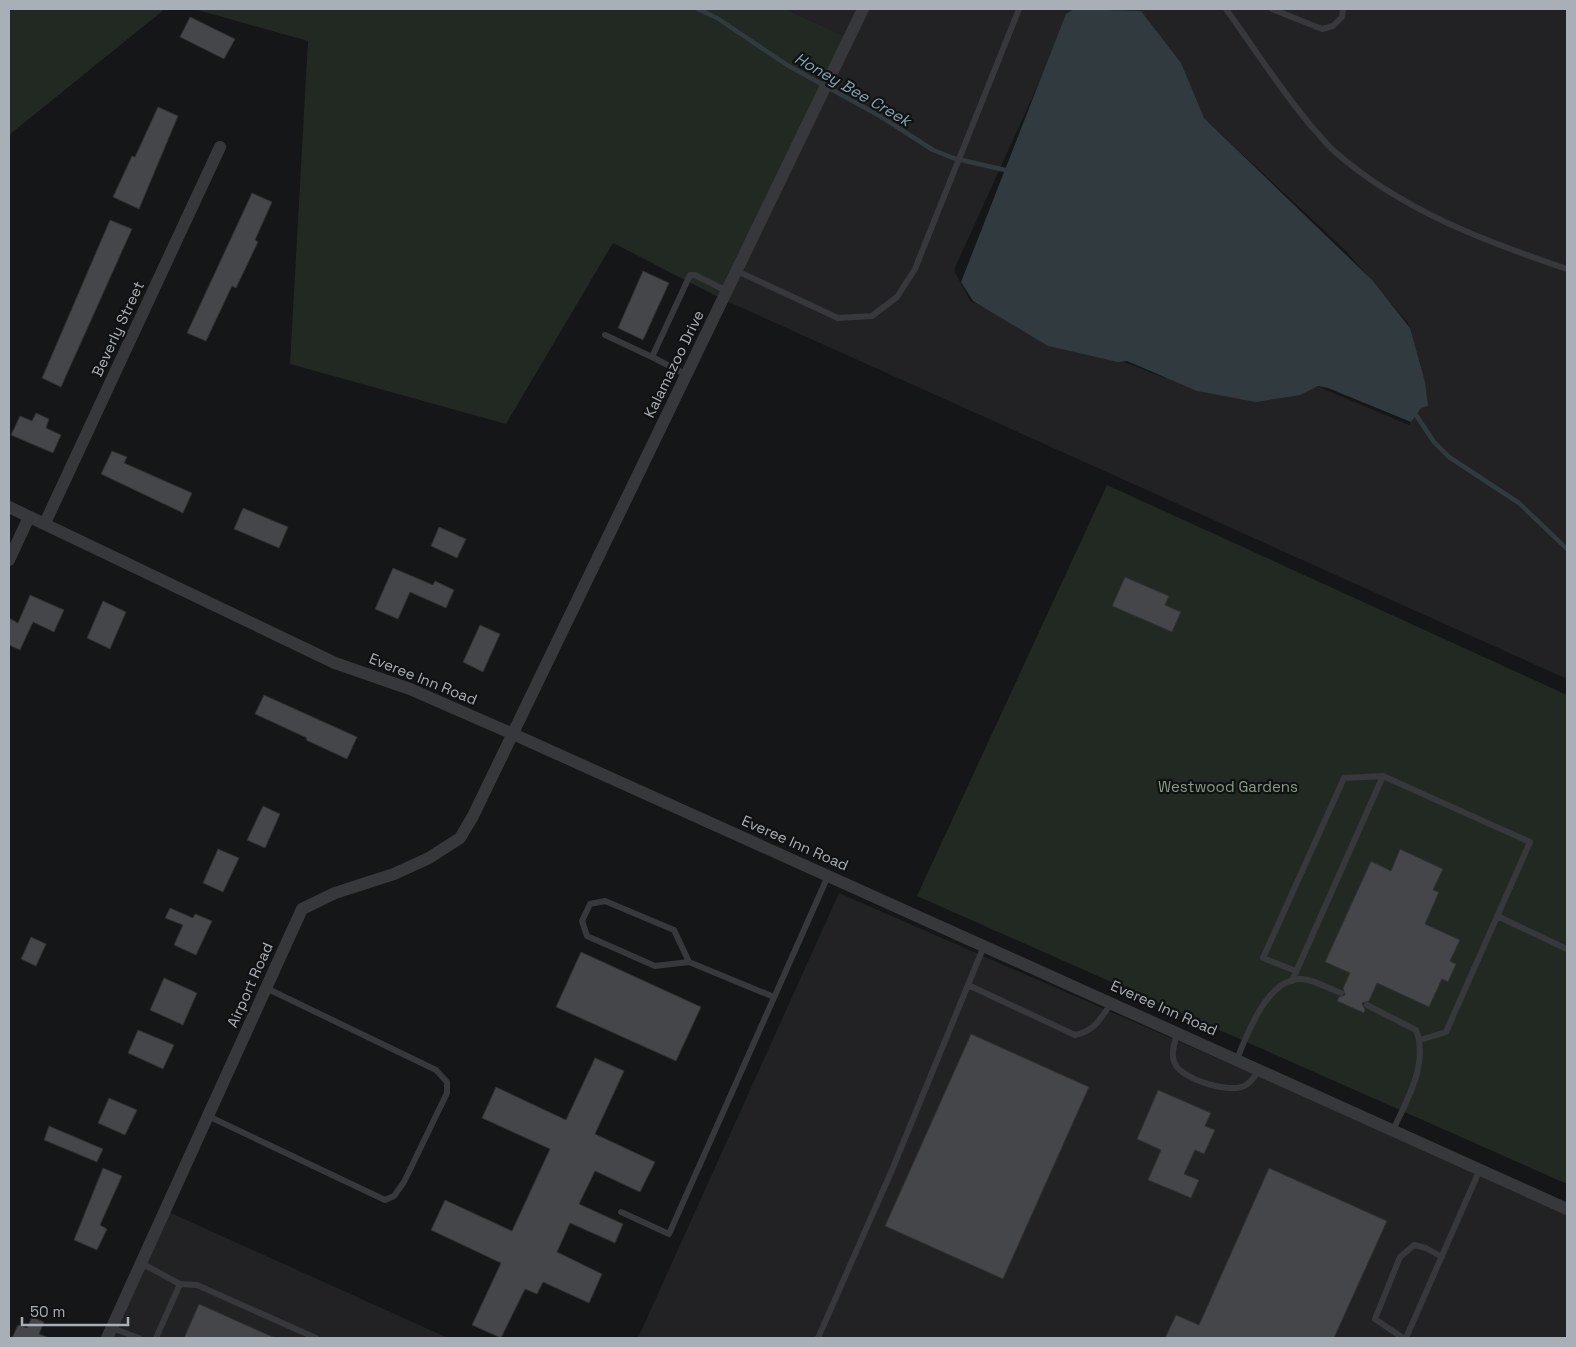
<svg xmlns="http://www.w3.org/2000/svg" width="1576" height="1347" viewBox="0 0 1576 1347" font-family="'Space Grotesk',sans-serif">
	<style>
		.built { fill: #222224 }
		.green { fill: #222922 }
		.water { fill: #303a3f }
		.lines { fill: none; stroke-linecap: round; stroke-linejoin: round }
		.stream { stroke: #303a3f; stroke-width: 4.5 }
		.building { fill: #45464a; stroke: #303033 }
		.lane { stroke: #37383c; stroke-width: 6 }
		.street { stroke: #37383c; stroke-width: 12 }
		.labels { text-anchor: middle; stroke-width: 4.5; stroke-linejoin: round; paint-order: stroke }
		.street-label { font-size: 15px; fill: #a9afb6; stroke: #101112 }
		.park-label { font-size: 15px; fill: #859f82; stroke: #101112 }
		.water-label { font-size: 16px; font-style: italic; fill: #83a1ad; stroke: #101112 }
	</style>
	<rect width="100%" height="100%" fill="#151617"/>
	<path class="built" d="M785 9H1078L1066 23 954 270 970 301 1162 377 1268 387 1317 386 1409 425 1424 401 1408 323 1345 250 1193 108 1114 9H1567V679L720 298 851 39Z
		M839 893 1567 1211V1338H638Z
		M162 1209 448 1338H104Z"/>
	<path class="green" d="M9 9H165L9 135Z
		M194 9H785L851 39 720 298 613 243 506 424 290 364 308 41Z
		M1107 485 1567 695V1184L917 896Z"/>
	<path class="water" d="M1074 9 1141 11 1181 63 1204 118 1373 281 1410 328 1425 382 1428 406 1421 408 1411 422 1328 388 1318 386 1300 395 1256 402 1197 391 1127 361 1118 362 1048 346 973 301 961 282 1066 14Z"/>
	<g class="lines">
		<path class="stream" d="M698 9 717 18 787 65 880 116 933 150 953 158 1005 170
			M1416 415 1434 442 1449 457 1519 503 1567 549"/>
	</g>
	<path class="building" d="M190 17 235 39 224 59 180 37Z
		M158 107 178 116 139 209 113 197 132 156 135 157Z
		M252 193 272 202 255 240 258 242 236 288 232 286 206 341 187 333Z
		M110 220 132 229 61 387 42 378Z
		M643 271 669 283 643 340 618 328Z
		M36 413 49 419 46 428 61 435 53 453 11 435 20 416 32 421Z
		M112 451 127 457 124 463 192 493 183 513 101 474Z
		M243 508 288 527 279 548 234 529Z
		M439 527 466 539 457 558 431 546Z
		M393 568 433 585 435 581 454 590 446 608 410 592 398 619 375 609Z
		M1125 577 1169 596 1165 605 1181 612 1172 632 1112 606Z
		M30 595 64 610 54 632 33 622 20 650 9 645V618L18 623Z
		M103 601 126 612 110 649 87 638Z
		M480 625 500 634 483 672 463 662Z
		M264 695 357 737 347 759 306 740 307 738 255 714Z
		M263 806 280 814 265 848 247 840Z
		M218 849 239 858 223 892 203 883Z
		M1400 849 1443 869 1433 890 1439 892 1425 924 1460 940 1450 961 1456 964 1448 982 1442 979 1429 1007 1377 983 1369 1001 1362 1003 1365 1010 1364 1013 1337 1001 1339 997 1345 995 1343 988 1350 973 1325 962 1371 861 1391 871Z
		M170 908 193 918 195 914 212 921 196 955 174 945 183 925 165 918Z
		M31 937 46 944 36 966 21 959Z
		M581 952 701 1007 676 1061 556 1007Z
		M164 978 197 993 183 1025 150 1010Z
		M138 1030 174 1045 163 1069 128 1053Z
		M971 1034 1089 1087 1003 1279 885 1226Z
		M595 1058 624 1071 595 1134 655 1162 640 1192 595 1171 579 1204 623 1224 615 1243 570 1223 557 1252 602 1274 589 1303 543 1282 537 1294 525 1289 501 1338 472 1325 501 1263 431 1230 445 1200 512 1231 550 1149 482 1118 496 1087 566 1120Z
		M1158 1090 1211 1113 1205 1126 1215 1130 1204 1154 1195 1150 1184 1174 1199 1180 1191 1198 1148 1180 1161 1150 1137 1139Z
		M109 1098 137 1110 125 1135 98 1123Z
		M49 1126 103 1149 97 1162 44 1140Z
		M103 1168 122 1176 100 1225 107 1229 97 1250 74 1240Z
		M1269 1168 1387 1221 1334 1338H1165L1176 1315 1199 1325Z
		M199 1304 275 1338H184Z
		M32 1317 44 1322 39 1334 49 1338H12L18 1325 27 1328Z"/>
	<g class="lines">
		<path class="lane" d="M1226 9C1254 48 1280 89 1311 126 1319 134 1326 144 1334 151 1401 210 1484 241 1567 269
			M1272 9 1322 29 1333 26 1342 17 1343 9
			M737 271 838 318 872 316 897 297 915 269 1019 9
			M605 335 652 357
			M687 375 652 357 690 275H695L727 291
			M1497 916 1567 949
			M689 962 674 930 605 901 590 904 582 921 587 936 655 966 689 962 774 997
			M1296 971 1263 958 1344 778 1383 776
			M1292 981 1383 776 1530 842 1446 1032 1420 1040
			M968 985 1075 1035C1094 1031 1100 1020 1111 1003
			M1367 1005 1416 1030C1429 1063 1407 1100 1393 1130
			M1177 1033C1175 1042 1170 1054 1175 1064 1182 1079 1231 1095 1246 1085 1251 1082 1255 1075 1260 1071
			M1237 1059C1248 1032 1270 971 1308 980 1319 983 1330 989 1341 993
			M208 1116 385 1200 394 1196 404 1182 447 1093V1082L436 1070 266 988
			M621 1212 669 1234 828 876
			M141 1263 180 1284 156 1338
			M180 1284 197 1285 316 1338
			M112 1328 139 1338
			M818 1338 892 1170 984 946
			M1403 1338 1375 1319 1400 1257 1414 1245 1426 1248 1442 1257
			M1406 1338 1480 1169"/>
		<path class="street" d="M9 507 335 663 410 689 513 734 1567 1209
			M45 523 220 147
			M9 560 29 517
			M107 1338 302 909 335 893 394 874 429 858 460 838 473 816 863 9"/>
	</g>
	<g class="labels">
		<g class="street-label">
			<text transform="translate(118 329) rotate(-65)" y="5">Beverly Street</text>
			<text transform="translate(674 364) rotate(-64)" y="5">Kalamazoo Drive</text>
			<text transform="translate(423 679) rotate(22)" y="5">Everee Inn Road</text>
			<text transform="translate(795 843) rotate(24)" y="5">Everee Inn Road</text>
			<text transform="translate(250 985) rotate(-66)" y="5">Airport Road</text>
			<text transform="translate(1164 1008) rotate(24)" y="5">Everee Inn Road</text>
		</g>
		<g class="park-label">
			<text x="1228" y="792">Westwood Gardens</text>
		</g>
		<g class="water-label">
			<text transform="translate(853 89) rotate(30)" y="6">Honey Bee Creek</text>
		</g>
	</g>
	<rect width="1576" height="1347" fill="none" stroke="#a9afb6" stroke-width="20"/>
	<path d="M22 1317v8h106v-8" fill="none" stroke="#a9afb6" stroke-width="2.5"/>
	<text x="30" y="1317" font-size="15" fill="#a9afb6" stroke="#101112" stroke-width="4" paint-order="stroke">50 m</text>
</svg>
